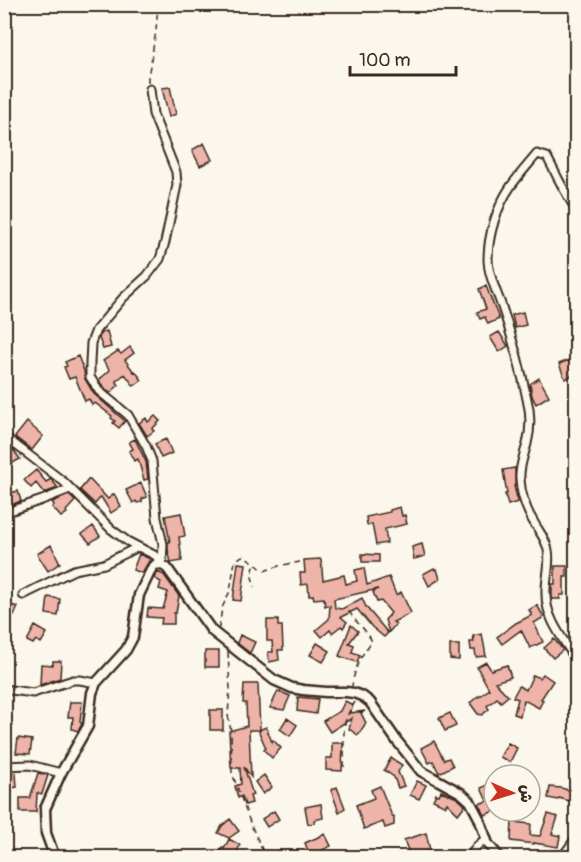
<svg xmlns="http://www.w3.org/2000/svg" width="581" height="862" viewBox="0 0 581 862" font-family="Pangolin,'Playpen Sans Arabic',sans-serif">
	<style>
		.building { fill: #eeb4a9; stroke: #3b2a1e; stroke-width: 1.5 }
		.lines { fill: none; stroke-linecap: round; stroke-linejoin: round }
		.minor-casing { stroke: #3b2a1e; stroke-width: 11 }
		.tertiary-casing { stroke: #3b2a1e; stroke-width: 13 }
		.path { stroke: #3b2a1e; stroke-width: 1.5; stroke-dasharray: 6 4.5; stroke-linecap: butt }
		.minor { stroke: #fbf7ec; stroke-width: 7 }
		.tertiary { stroke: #fbf7ec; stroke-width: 8 }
	</style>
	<rect width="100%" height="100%" fill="#fbf7ec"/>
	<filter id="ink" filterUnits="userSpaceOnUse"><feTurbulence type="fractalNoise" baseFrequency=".0167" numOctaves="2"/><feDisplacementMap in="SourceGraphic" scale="12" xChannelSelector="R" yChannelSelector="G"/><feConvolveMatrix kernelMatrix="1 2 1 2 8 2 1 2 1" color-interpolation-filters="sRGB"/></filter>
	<g filter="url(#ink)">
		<path class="building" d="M170 87 176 114 169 117 162 88Z
			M204 143 212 160 200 166 192 150Z
			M486 286 499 319 488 324 485 317 480 319 477 312 486 309 479 289Z
			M523 312 526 325 515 328 512 315Z
			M107 331 111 347 103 349 99 338 101 333Z
			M499 332 508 346 499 352 490 337Z
			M130 347 134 353 125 360 134 372 135 371 142 380 134 386 125 374 116 381 119 385 110 393 103 387 99 380 110 370 103 361 118 351 121 354Z
			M78 356 84 371 85 379 94 394 125 421 119 428 113 423 115 421 111 418 112 416 95 403 92 405 89 399 85 401 75 377 69 379 64 367 67 366 65 362Z
			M569 360 575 374 565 379 559 364Z
			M539 378 549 396 536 404 532 396 530 384Z
			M155 416 160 421 152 429 154 431 147 436 139 423 146 418 148 422Z
			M27 422 43 436 32 450 15 437Z
			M135 439 146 462 148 479 144 480 138 459 134 461 129 451 133 449 129 442Z
			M166 439 172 453 161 458 155 444Z
			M4 443 15 452 20 459 11 464 4 456Z
			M515 468V486H514L518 502 508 505 505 494H507L503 470Z
			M36 470 46 482 51 479 58 488 44 493 36 483 31 488 24 480Z
			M89 479 108 499 114 494 121 506 111 513 101 497 95 504 80 490Z
			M141 483 147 497 142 499V502L137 503 136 501 133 503 126 490Z
			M18 491 21 501 11 505 7 494Z
			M69 495 75 501 66 511 67 513 61 517 52 507 54 505 52 502Z
			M400 507 402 516 405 515 407 524 385 529 387 543 376 545 372 524 367 525 366 517 390 512V510Z
			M181 513 185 536 179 537 182 561 171 563 168 550V542H170L165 516Z
			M93 526 100 536 90 543 82 534Z
			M422 544 425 556 414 559 412 547Z
			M51 545 60 563 48 571 37 554Z
			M139 554 150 559 142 573 133 570Z
			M362 554 379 555V562H362Z
			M321 559 323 580 344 575 346 584 357 581 355 570 364 568 367 585 389 577 396 595 401 592 411 613 393 622 396 624 389 632 385 620 391 613 381 601 377 602 373 592 378 589 334 599 335 608 342 609 362 598 366 607 388 633 384 637 372 627 357 609 341 617 347 622 343 628 341 626 332 633 330 630 322 637 316 630 329 619 330 605 325 606 324 598 314 599 313 595 309 596 308 584 301 585 300 573H305L304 560Z
			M238 563 246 564 241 601 233 600Z
			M555 566H567V577H564V595H560V599H552V584H555Z
			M434 568 435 570 437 569 440 579 429 586 423 574Z
			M158 572 164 575 179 596 176 613H174V624H161L162 618 147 617 148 608 163 609 168 592 159 589 161 582 154 578Z
			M48 597 60 599 58 616 46 614Z
			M8 604 18 607 14 616 4 614Z
			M537 605 544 617 534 623 543 642 530 648 521 630 502 644 497 637 516 623 532 615 529 610Z
			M267 620H278V626H282L283 650H278L279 660 269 662 268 652H273L272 641H267Z
			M351 625 358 631 349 643 354 645 352 652 360 655 357 662 339 656Z
			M35 626 47 633 41 643 36 640 33 644 27 641Z
			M482 634 486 656 476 657 475 650H471L470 642H474L473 636Z
			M240 635 255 642 250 653 237 643Z
			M554 639 563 650 553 658 544 648Z
			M317 643 330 651 323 662 310 655Z
			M450 645H459V660L450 659Z
			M205 651H219V667H205Z
			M53 661H61L60 678 40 685 41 664 53 665Z
			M486 662 491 670 507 665 511 677 495 682 508 696 501 702 497 698 487 706 489 709 482 715 478 714 470 703 478 696 479 697 489 689 477 667Z
			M543 674 553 681 541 699 543 700 539 708 524 700 520 716 514 714 518 699 513 697 519 686 526 690 533 675 540 678Z
			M244 684H258L260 730H249L251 777 244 767 253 795 250 796 252 803 245 805 242 796 238 798 235 786 241 784 240 768H231L229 731 247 726 246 703H243Z
			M278 691 290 696 284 710 270 708Z
			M298 697 318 699 316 714 297 711Z
			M345 701 353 705 350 713 365 711 361 713 366 723 358 735 349 729 352 718 330 732 323 721 340 711Z
			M70 702H82L80 722 82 724 78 731 72 729 73 717H68Z
			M210 710H223V730H210Z
			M450 713 456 726 445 731 439 718Z
			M287 718 297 725 290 736 280 729Z
			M266 727 272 742 273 740 281 748 272 758 264 750 266 748 259 732 261 729Z
			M18 738 32 740 30 754 16 753Z
			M434 741 444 760 449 758 453 766 439 773 433 761 429 763 421 748Z
			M332 743H343L342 771 326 770V758H332Z
			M508 743 517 748 510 762 500 757Z
			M391 758 402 765 398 772 404 786 398 788 394 777 384 770Z
			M16 773 17 787 4 789V775Z
			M38 773 48 775 42 794 37 793 36 812H20V798H30Z
			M264 775 272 787 263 794 255 782Z
			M417 781 426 785 419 799 410 795Z
			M494 782V811L485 815 479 804 487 801 481 788Z
			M380 786 392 816H394V825L385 828 383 822 364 829 356 805 374 798 371 790Z
			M337 787 345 808 339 812 331 790Z
			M550 787 561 788 576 792V803L559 798 558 800 548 798Z
			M441 791 457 798 465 805 458 814 447 803 446 806 433 800 436 794 439 795Z
			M321 804 323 818 314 820 315 823 308 824 305 807Z
			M274 811 279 819 267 827 262 819Z
			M548 814 558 817 552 834 560 836 558 847 534 843V844L511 841 512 822 531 824 530 835 540 836Z
			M230 819 239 831 229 838 218 833 222 826Z
			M426 833 430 850 423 853 425 858H411L404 840Z
			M325 834 331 846 310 856 305 843Z
			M229 839 240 845 234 858H217L222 847 224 849Z"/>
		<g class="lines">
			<defs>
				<path id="minor" d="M150 89 153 114 176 172 177 185 165 242 160 259 147 276 123 298 96 330 91 343 90 363V377L99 391 128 415 146 446 152 461 157 518 163 544 162 565
					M576 210 562 186 547 157 537 154C528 165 519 175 511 186 497 206 488 235 488 259 488 275 497 292 502 307 512 337 521 368 527 399 531 414 531 428 527 444 524 455 519 467 520 479 521 496 527 512 536 526 541 534 546 540 548 550 551 565 545 580 546 595 546 619 564 640 576 660
					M4 436 64 482 111 529 127 541 156 556 162 565
					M4 513 42 500 70 489
					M23 595 74 570 104 564 138 547
					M4 689 33 693 73 680H80L96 683
					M4 766 30 765 61 773
					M470 858 476 847 485 839
					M564 858 565 853 576 838"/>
				<path id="tertiary" d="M55 858 46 833 45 809 61 773 88 726 92 693 96 683 126 650 133 637 139 595 152 568 156 564 162 565 167 568 212 631 274 680 292 688 303 690 326 692H346L354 693 362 696 370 702 397 741 421 771 461 793 470 801 479 818 488 844 500 858"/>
			</defs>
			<use href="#minor" class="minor-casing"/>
			<use href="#tertiary" class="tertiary-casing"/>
			<path class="path" d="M148 82V77L156 31 158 4
				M254 566 252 577 255 587
				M349 611C355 623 367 629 372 642 361 653 354 671 352 686
				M219 628 222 608 230 591 235 561 242 556C252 559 256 565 264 571L282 565 300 562
				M228 652 230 689 228 715 231 731 232 773 251 825 266 858
				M344 767C345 752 342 733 346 719 348 713 352 707 355 702"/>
			<use href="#minor" class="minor"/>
			<use href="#tertiary" class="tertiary"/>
		</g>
	</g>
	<rect width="581" height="862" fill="none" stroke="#fbf7ec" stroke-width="24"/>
	<rect x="12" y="12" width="557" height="838" fill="none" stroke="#3b2a1e" stroke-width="2" filter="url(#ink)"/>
	<g transform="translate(512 793) rotate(93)"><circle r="28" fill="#fbf7ec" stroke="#aea59a" stroke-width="1.5"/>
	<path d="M0-4.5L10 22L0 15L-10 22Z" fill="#c8321e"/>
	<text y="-9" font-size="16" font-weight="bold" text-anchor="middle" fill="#3b2a1e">ش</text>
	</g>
	<path d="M350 66v9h106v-9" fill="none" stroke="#3b2a1e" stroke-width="3"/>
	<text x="359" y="66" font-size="18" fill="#3b2a1e" stroke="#fbf7ec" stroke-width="4.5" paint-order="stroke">100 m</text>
</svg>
